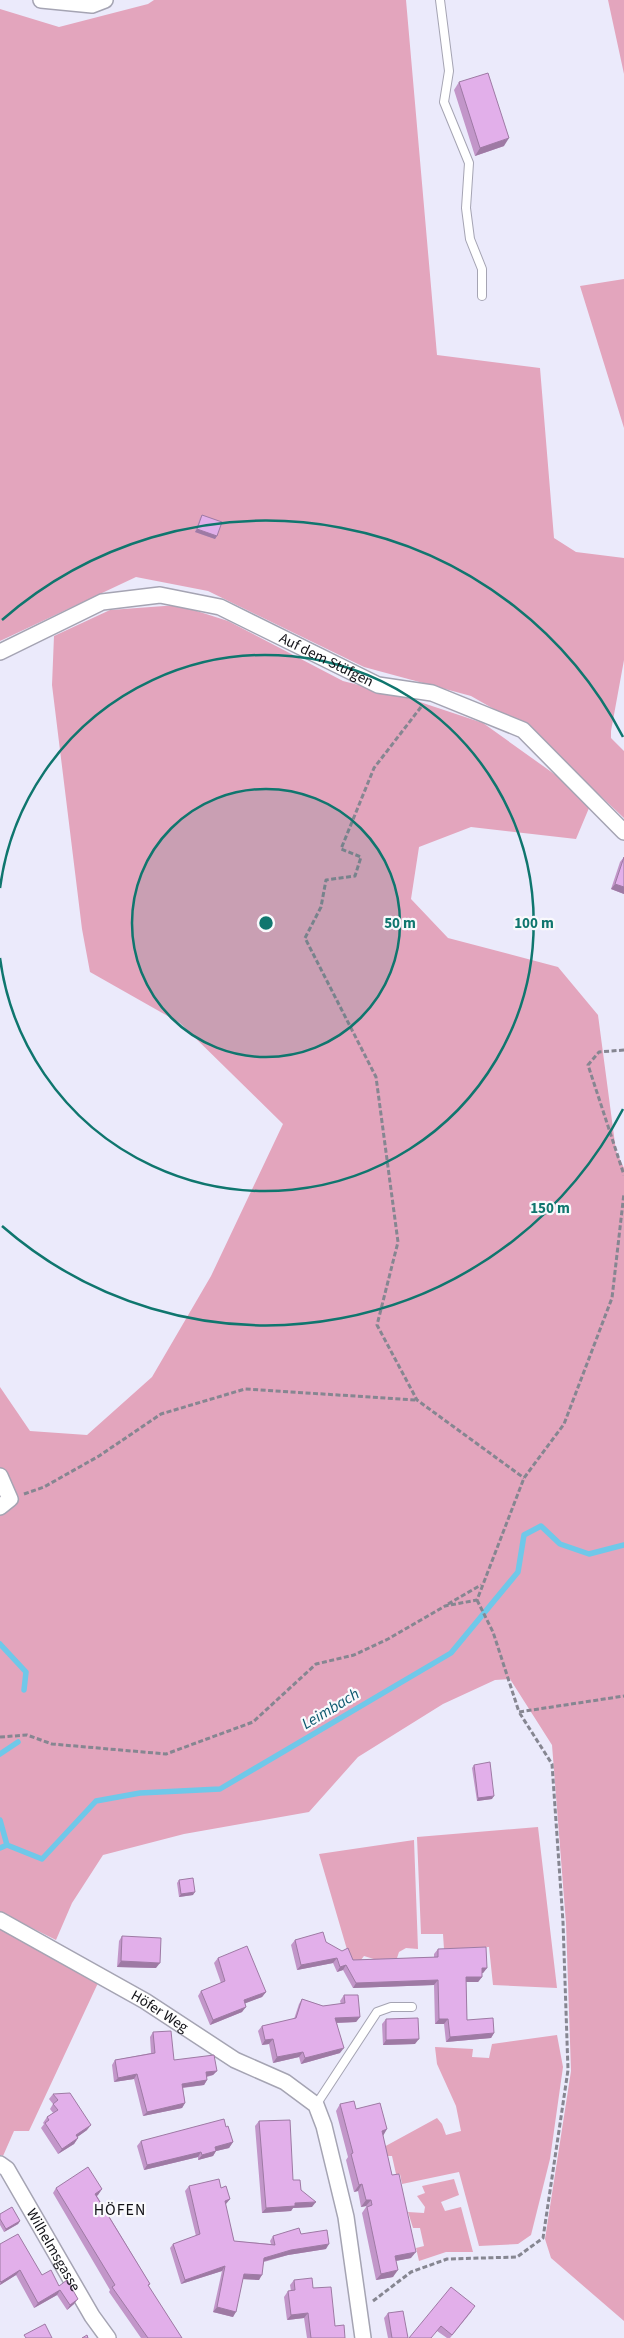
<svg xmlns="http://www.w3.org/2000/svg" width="624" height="2338" viewBox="0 0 624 2338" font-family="'Source Sans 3',sans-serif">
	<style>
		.green { fill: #e3a5bd }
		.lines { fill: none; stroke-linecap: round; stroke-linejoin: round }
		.stream { stroke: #6fc8e9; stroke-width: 5.5 }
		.service-casing { stroke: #a5a4b3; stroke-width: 10 }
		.minor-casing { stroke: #a5a4b3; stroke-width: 18 }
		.path { stroke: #868691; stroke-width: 3; stroke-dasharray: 5 2.5; stroke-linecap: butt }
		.service { stroke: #fff; stroke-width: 8 }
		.minor { stroke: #fff; stroke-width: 15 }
		.wall { fill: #c296c9 }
		.shaded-wall { fill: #9e7aa4 }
		.building { fill: #e2afea; stroke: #9e7aa4 }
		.ring { fill: none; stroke: #0f766e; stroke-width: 2.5 }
		.labels { text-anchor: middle; stroke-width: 4.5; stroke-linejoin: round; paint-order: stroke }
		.street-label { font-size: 15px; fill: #111116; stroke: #f9f9fc }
		.water-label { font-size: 16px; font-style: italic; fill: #0b576e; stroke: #f9f9fc }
		.neighbourhood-label { font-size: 16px; letter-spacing: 1px; fill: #111116; stroke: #f9f9fc }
		.centre { fill: #0f766e; stroke: #f9f9fc; stroke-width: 2.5 }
		.ring-label { font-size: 15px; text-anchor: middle; font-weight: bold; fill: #0f766e; stroke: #f9f9fc; stroke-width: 4.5; stroke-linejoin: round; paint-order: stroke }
	</style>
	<rect width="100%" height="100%" fill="#ebeafb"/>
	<path class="green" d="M154 0H406L437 355 540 368 554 538 576 552 624 558V660L611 731V738L624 751V818L529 729 471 696 364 667 208 591 136 577 0 641V9L59 27 148 4Z
		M608 0H624V74Z
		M624 279V428L580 286Z
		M178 605 228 621 343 681 405 697 483 723 557 776 589 808 576 839 471 827 419 847 411 899 448 938 558 967 598 1015 616 1151 624 1168V2321L551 2258 545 2239 571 2071 566 1923 552 1745 510 1679 495 1680 443 1704 358 1757 309 1812 184 1834 103 1855 72 1903 56 1940 0 1912V1387L30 1431 87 1435 152 1377 211 1276 283 1124 180 1023 90 972 82 929 52 685 54 636 110 610Z
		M538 1827 557 1988 493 1985 489 1947 444 1949 443 1934H421L417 1837Z
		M414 1840 418 1949 406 1948 399 1952 397 1958 377 1960 364 1956 353 1970 319 1854Z
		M0 1926 98 1983 29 2131H14L3 2156 0 2155Z
		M557 2035 563 2067 550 2159 531 2235 518 2244 479 2246 459 2172 402 2184 400 2174H396L392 2156H384L382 2148 437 2118 442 2124 446 2135 461 2131 456 2106 437 2064 435 2047 473 2049 472 2057 489 2058 492 2044Z
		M454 2179 459 2195 441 2202 445 2211 461 2207 473 2252H446L419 2261 416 2248 424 2246 420 2228H413L408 2212 424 2213 425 2207 417 2196 425 2193 422 2186Z"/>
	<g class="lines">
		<path class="stream" d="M0 1644 26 1672 24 1690
			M0 1754 18 1742
			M0 1820 7 1845
			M0 1848 7 1845 42 1859 96 1801 140 1793 220 1789 451 1653 518 1572 524 1535 541 1526 560 1544 589 1554 624 1545"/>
		<defs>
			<path id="service" d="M440 0 449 71 444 102 469 163 466 208 470 239 482 269V296
				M316 2105 377 2012 391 2007H412"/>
			<g id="minor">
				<path d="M41 0 92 5 105 0"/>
				<path id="s1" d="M0 652 102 602 160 595 220 607 378 685 432 693 523 730 624 832"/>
				<path d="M0 1476 10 1499 0 1507"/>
				<path id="s2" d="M0 1920 145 2001 235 2060 285 2082 316 2105 324 2126 346 2217 363 2338"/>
				<path id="s3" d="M0 2164 7 2169 92 2316 108 2338"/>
			</g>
		</defs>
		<use href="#service" class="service-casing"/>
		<use href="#minor" class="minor-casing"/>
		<path class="path" d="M421 707 374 768 341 849 361 857 355 876 326 880 321 907 305 938 376 1077 398 1242 377 1325 417 1400 524 1478
			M624 1050 599 1052 588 1065 624 1175
			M24 1494 44 1487 99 1456 161 1414 245 1389 416 1400
			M477 1600 493 1632 519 1712 624 1696
			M448 1604 481 1585
			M0 1737 27 1735 52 1744 166 1754 253 1722 316 1664 354 1655 388 1639 445 1606 477 1600 524 1478 564 1424 612 1298 624 1193
			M373 2301 411 2272 447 2259 517 2257 543 2238 568 2070 563 1922 552 1764 519 1712"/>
		<use href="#service" class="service"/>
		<use href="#minor" class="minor"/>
	</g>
	<path class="wall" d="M459 82 504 146 475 156 454 90Z
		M202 515 217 536 215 539 195 532 200 518Z
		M624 857V894L611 889 620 862Z
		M474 1765 492 1799 477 1801 472 1768Z
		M179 1880 193 1895 179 1897 177 1883Z
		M122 1936 156 1968 117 1967 119 1941Z
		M295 1940 326 1942 353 1960 434 1957V1954L438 1949 487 1968 483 1973H482V1977L478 1982H466L467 2020 494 2033 491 2038 446 2042 444 2024H435L434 1985 353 1988 343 1970 337 1972 333 1963 297 1970 291 1945Z
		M218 1958 266 1992 262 1997 245 2003 242 2012 210 2025 198 1996 201 1991 221 1983 214 1963Z
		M344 1995 360 2017 356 2022 337 2023 340 2053 301 2064 299 2057 273 2063 269 2044 262 2045 258 2031 262 2026 294 2019 299 2004 302 1999 323 2006 341 2004 340 2001Z
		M386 2019 415 2044 383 2045 382 2024Z
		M153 2032 174 2060 217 2071 213 2075 207 2077V2080L204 2085 183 2088 185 2103 182 2108 143 2116 134 2079 114 2082 112 2065 115 2060 151 2053 150 2037Z
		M53 2094 87 2130 77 2137 78 2138 74 2144 58 2154 41 2128 44 2124 43 2123 47 2117 53 2113 50 2109 53 2104 49 2099Z
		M340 2104 356 2109 383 2136 411 2258 396 2261 393 2277 376 2280 362 2213 366 2207V2206L361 2207 358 2191 354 2192 346 2160 348 2157 336 2111Z
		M259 2121 293 2180 301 2190 312 2207 293 2208 291 2211 262 2213 255 2126Z
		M226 2127 233 2142 229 2148 216 2151 213 2156 198 2160V2157L144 2170 137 2146 141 2141Z
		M189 2186 221 2188 230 2199 225 2204 234 2241 271 2244 270 2241 273 2236 301 2234 326 2249 288 2255 264 2262 259 2280 243 2279 233 2317 213 2312 222 2271 181 2284 170 2248 173 2244 196 2236 185 2191Z
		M56 2188 102 2189 97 2196 150 2284 148 2286 182 2338H141L109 2292 110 2290 53 2193Z
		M0 2214 20 2221 18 2224 4 2232 0 2225Z
		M0 2244 42 2275 59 2286 74 2304 67 2310 57 2295 34 2308 16 2275 0 2285Z
		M294 2280 313 2288 335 2326 345 2338H307L304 2318 287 2320 284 2297 288 2291H291L290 2285Z
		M472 2311 450 2338H447L437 2331 409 2338Z
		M388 2313 408 2338H388L384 2318Z"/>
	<path class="shaded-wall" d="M509 138 504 146 475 156 480 148Z
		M197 529 217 536 215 539 195 532Z
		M615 884 624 887V894L611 889Z
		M494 1796 492 1799 477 1801 478 1798Z
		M195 1892 193 1895 179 1897 181 1894Z
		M337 1958 333 1963 297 1970 301 1965Z
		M121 1961 160 1963 156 1968 117 1967Z
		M346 1965 343 1970 337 1972 340 1967Z
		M482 1968H487L483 1973H478Z
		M466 1977H482L478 1982H462Z
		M438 1980 434 1985 353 1988 356 1983Z
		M266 1992 262 1997 241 2005 244 2000Z
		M246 2007 242 2012 210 2025 213 2020Z
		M360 2017 356 2022 332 2023 335 2018Z
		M439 2019H448L444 2024H435Z
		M494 2033 491 2038 446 2042 450 2037Z
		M273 2039 269 2044 262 2045 265 2040Z
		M419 2039 415 2044 383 2045 386 2040Z
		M344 2048 340 2053 301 2064 305 2058Z
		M303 2052 299 2057 273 2063 277 2057Z
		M217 2071 213 2075 203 2077 206 2072Z
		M137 2074 134 2079 114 2082 118 2078Z
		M207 2080 204 2085 179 2088 182 2084Z
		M185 2103 182 2108 143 2116 147 2112Z
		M91 2125 87 2130 72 2141 76 2135Z
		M387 2129 383 2136 382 2131Z
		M78 2138 74 2144 58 2154 62 2149Z
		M233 2142 229 2148 212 2152 215 2147Z
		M216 2151 213 2156 198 2160 202 2155Z
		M201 2152 198 2157 144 2170 147 2165Z
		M362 2184 358 2191 354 2192 359 2185Z
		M102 2189 98 2195 92 2199 95 2194Z
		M230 2199 226 2204 221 2206 225 2201Z
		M366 2200H371L366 2206 361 2207Z
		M316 2202 312 2207 293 2208 291 2211 262 2213 266 2208 295 2203Z
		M20 2221 18 2224 4 2232 6 2229Z
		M329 2244 326 2249 288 2255 261 2262 264 2258 291 2250Z
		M416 2252 411 2258 390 2262 395 2256Z
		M225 2266 222 2271 181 2284 185 2280Z
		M20 2270 16 2275 0 2285 1 2282Z
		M398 2270 393 2277 376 2280 381 2274Z
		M244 2274 262 2275 259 2280 241 2279Z
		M60 2290 57 2295 34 2308 38 2303Z
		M78 2299 74 2304 67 2310 70 2305Z
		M217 2307 236 2312 233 2317 213 2312Z
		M308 2313 304 2318 287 2320 291 2315Z"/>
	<path class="building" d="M488 73 509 138 480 148 459 82Z
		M202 515 222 522 217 536 197 529Z
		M624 857V887L615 884Z
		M490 1762 494 1796 478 1798 474 1765Z
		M193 1878 195 1892 181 1894 179 1880Z
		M323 1932 326 1942 342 1951 348 1948 353 1960 438 1957V1949L486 1947 487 1968H482V1977H466L467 2020 493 2018 494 2033 450 2037 448 2019H439L438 1980 356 1983 346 1965 340 1967 337 1958 301 1965 295 1940Z
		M122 1936 161 1938 160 1963 121 1961Z
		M247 1946 266 1992 244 2000 246 2007 213 2020 201 1991 225 1981 218 1958Z
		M344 1995H358L360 2017 335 2018 344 2048 305 2058 303 2052 277 2057 273 2039 265 2040 262 2026 296 2018 302 1999 323 2006 345 2003Z
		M418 2018 419 2039 386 2040V2019Z
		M171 2031 174 2060 214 2055 217 2071 206 2072 207 2080 182 2084 185 2103 147 2112 137 2074 118 2078 115 2060 155 2053 153 2032Z
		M70 2093 91 2125 76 2135 78 2138 62 2149 45 2123 49 2120 47 2117 58 2110 53 2104 58 2100 53 2094Z
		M354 2101 356 2109 380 2103 387 2129 382 2131 392 2175 399 2174 416 2252 395 2256 398 2270 381 2274 367 2207 372 2205 371 2200H366L362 2184 359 2185 351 2154 353 2153 340 2104Z
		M224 2119 226 2127 228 2126 233 2142 215 2147 216 2151 202 2155 201 2152 147 2165 141 2141Z
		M290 2120 293 2180H300L301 2190 316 2202 295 2203V2206L266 2208 259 2121Z
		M88 2167 102 2189 95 2194 150 2284 148 2285 182 2338H148L112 2287 115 2285 56 2188Z
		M219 2179 221 2188 226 2186 230 2199 225 2201 234 2241 275 2245 273 2236 299 2228 301 2234 327 2230 329 2244 291 2250 264 2258 262 2275 244 2274 236 2312 217 2307 225 2266 185 2280 173 2244 200 2234 189 2186Z
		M12 2207 20 2221 6 2229 0 2219V2214Z
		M18 2234 42 2275 51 2270 59 2286 67 2280 78 2299 70 2305 60 2290 38 2303 20 2270 1 2282 0 2281V2244Z
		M312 2278 313 2288 331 2287 335 2326 344 2325 345 2338H311L308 2313 291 2315 288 2291 295 2290 294 2280Z
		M451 2287 475 2306 452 2335 441 2326 431 2338H409Z
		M403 2311 408 2338H392L388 2313Z
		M45 2324 52 2338H26L24 2335Z
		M87 2335 88 2338H82Z"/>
	<circle cx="266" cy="923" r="134" fill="#0f766e" fill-opacity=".12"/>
	<g class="ring">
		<circle cx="266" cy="923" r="134"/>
		<path d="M0 888A268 268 0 1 1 0 958"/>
		<path d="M623 1109A402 402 0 0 1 2 1226M2 620A402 402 0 0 1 623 737"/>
	</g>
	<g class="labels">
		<g class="street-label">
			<text dy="5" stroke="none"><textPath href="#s1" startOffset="352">Auf dem Stüfgen</textPath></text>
			<text dy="5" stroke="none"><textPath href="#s2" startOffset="184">Höfer Weg</textPath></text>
			<text dy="5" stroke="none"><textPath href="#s3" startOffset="102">Wilhelmsgasse</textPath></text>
		</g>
		<g class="water-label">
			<text transform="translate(330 1708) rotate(-31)" y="6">Leimbach</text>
		</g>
		<g class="neighbourhood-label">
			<text x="120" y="2215">HÖFEN</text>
		</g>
	</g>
	<circle cx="266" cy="923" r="8" class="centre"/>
	<g class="ring-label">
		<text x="400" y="928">50 m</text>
		<text x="534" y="928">100 m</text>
		<text x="550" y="1213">150 m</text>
	</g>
</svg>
